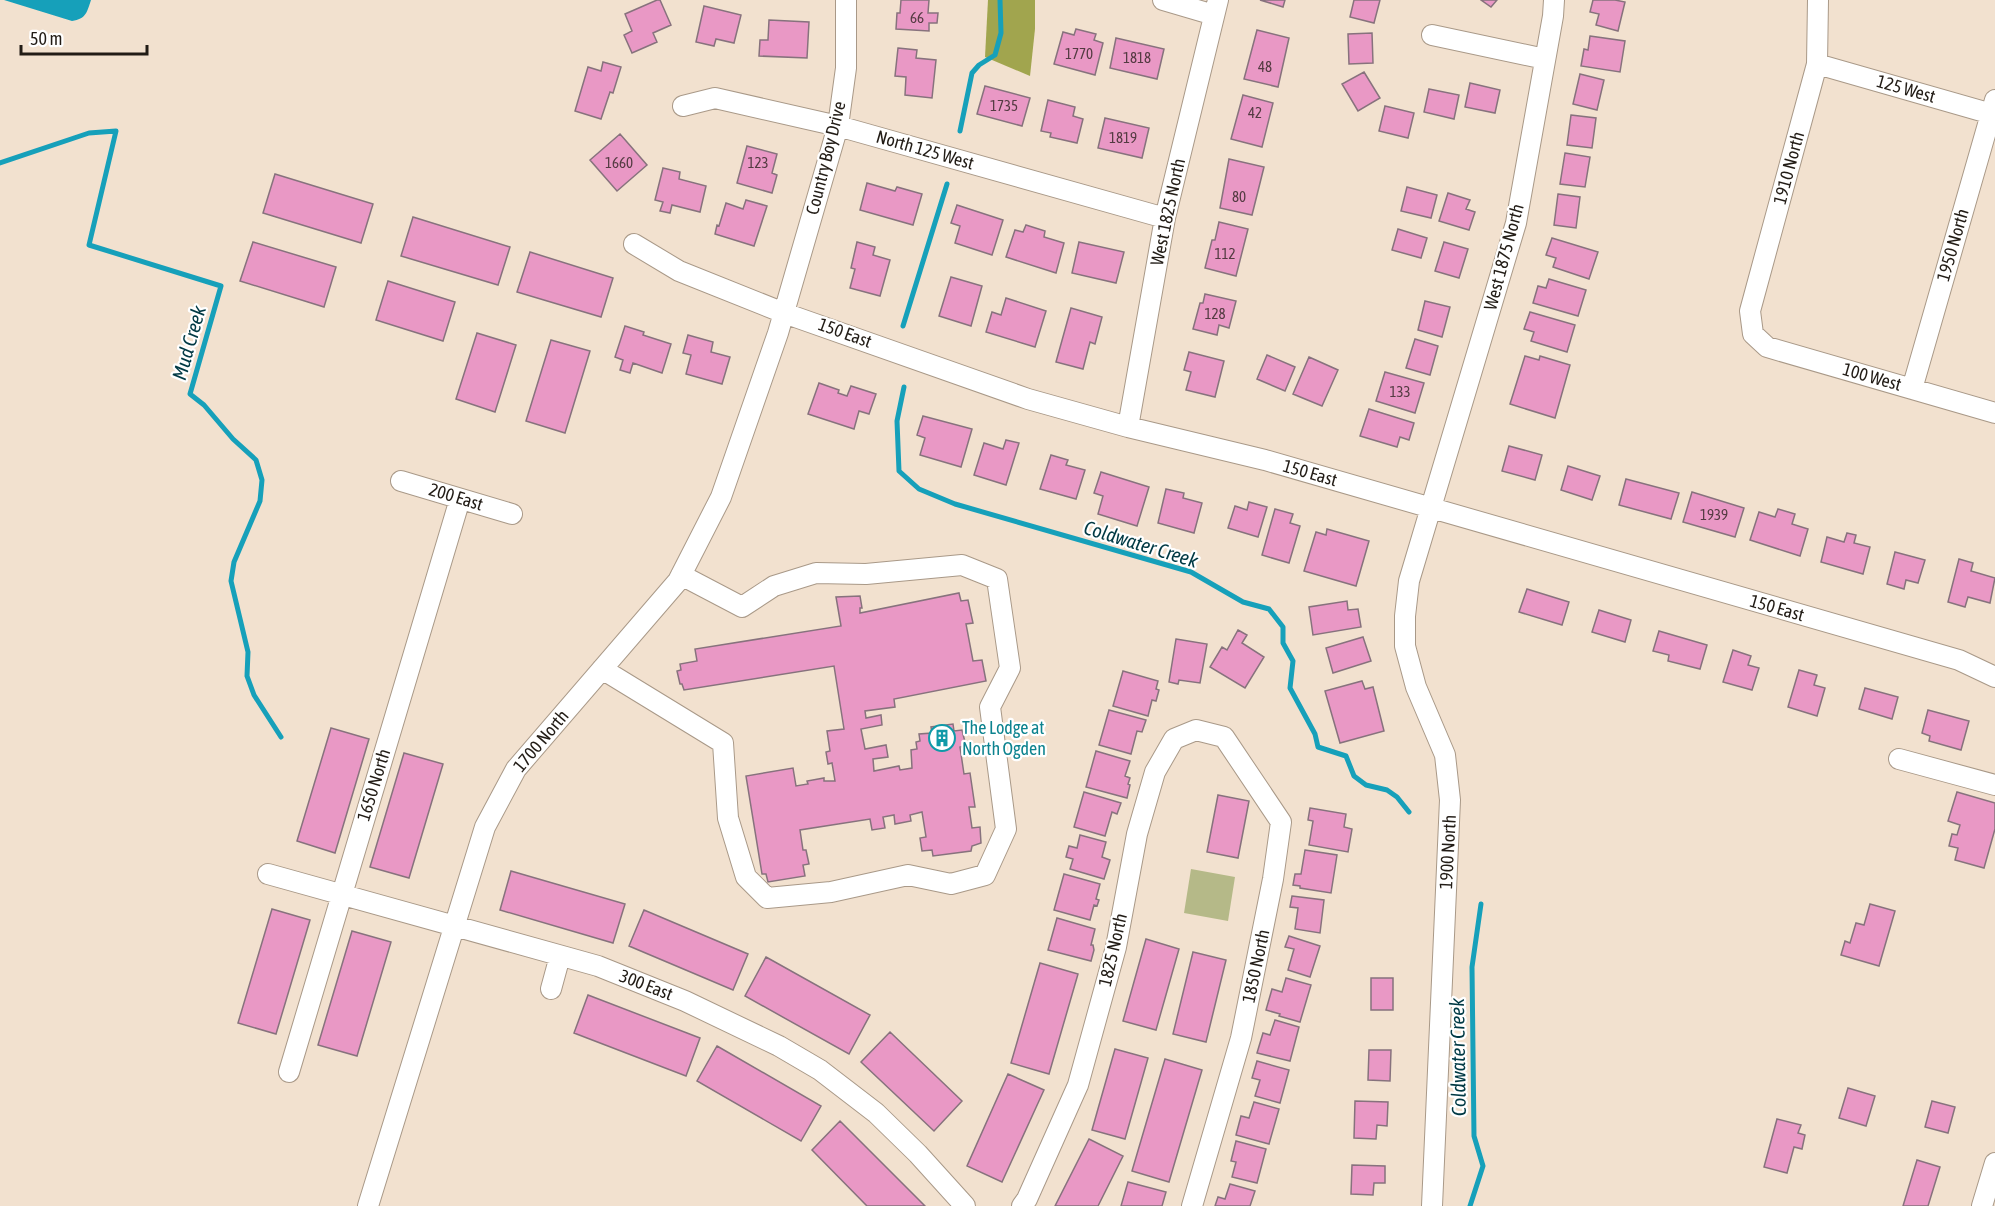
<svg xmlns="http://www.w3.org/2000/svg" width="1995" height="1206" viewBox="0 0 1995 1206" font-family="'Asap Condensed',sans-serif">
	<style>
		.green { fill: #b5b988 }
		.forest { fill: #a1a54e }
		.water { fill: #16a0ba }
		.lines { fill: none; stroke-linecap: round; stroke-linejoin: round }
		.stream { stroke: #16a0ba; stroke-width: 5 }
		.building { fill: #e998c5; stroke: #87727d; stroke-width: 1.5 }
		.minor-casing { stroke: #a99988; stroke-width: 22 }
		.minor { stroke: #fff; stroke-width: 20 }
		.labels { text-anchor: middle; stroke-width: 4.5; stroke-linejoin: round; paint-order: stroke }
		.number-label { font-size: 15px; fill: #543b42 }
		.street-label { font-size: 18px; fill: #221c16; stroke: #fff }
		.culture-label { font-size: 18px; fill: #0d838f; stroke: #fff; text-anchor: start }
		.water-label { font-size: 20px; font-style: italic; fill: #003944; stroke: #fff }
	</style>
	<rect width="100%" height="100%" fill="#f2e1cf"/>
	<path class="green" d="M1191 869 1235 877 1228 921 1184 913Z"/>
	<path class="forest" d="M988 0H1035V29L1030 76 985 57Z"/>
	<path class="water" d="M4 0H91C87 12 86 19 72 21Z"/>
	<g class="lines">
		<path class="stream" d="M960 131 972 73 979 65 995 55 1001 33 1000 0
			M0 163 89 133 116 131 89 245 221 286 190 394 204 405 233 439 256 460 262 480 260 501 234 562 231 581 248 652 247 676 254 695 281 737
			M903 326 947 184
			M904 387 897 421 899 471 919 489 955 504 1191 572 1243 602 1269 609 1283 627V643L1293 661 1290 688 1315 734 1318 747 1346 756 1354 776 1366 785 1387 790 1397 797 1409 812
			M1470 1206 1483 1166 1474 1136 1472 967 1481 904"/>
	</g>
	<path class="building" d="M657 0H660L671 25 653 33 657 42 632 53 624 35 632 31 625 14Z
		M901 0H929L928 13H938L937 23H929V31L896 29 897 13H900Z
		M1260 0H1285L1283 7Z
		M1354 0H1380L1374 23 1350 17Z
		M1481 0H1497L1491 7Z
		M1593 0H1615L1625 2 1618 31 1596 25 1599 14 1590 12Z
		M704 6 741 15 734 43 716 39 714 46 696 42Z
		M769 20 809 22 807 58 759 56 760 40H768Z
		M1076 29 1096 34 1094 40 1103 43 1095 75 1054 64 1063 32 1074 35Z
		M1257 30 1289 38 1278 87 1244 79Z
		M1372 33 1373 63 1349 64 1348 34Z
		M1590 36 1625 41 1620 72 1581 66 1584 49 1588 50Z
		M1116 38 1164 49 1157 79 1110 68Z
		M898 48 917 50 916 58 936 60 932 98 905 95 906 77 895 76Z
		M603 62 621 67 613 93 610 92 601 119 575 111 588 67 601 71Z
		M1364 72 1380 98 1358 111 1342 84Z
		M1580 74 1604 80 1597 110 1573 104Z
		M1470 83 1500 90 1495 113 1465 107Z
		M985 86 1030 98 1022 126 977 114Z
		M1429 89 1459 95 1454 119 1424 112Z
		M1243 95 1273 103 1262 147 1231 139Z
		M1048 100 1075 107 1073 116 1083 119 1077 143 1050 137 1051 133 1041 131Z
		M1385 106 1414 113 1408 138 1379 131Z
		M1571 115 1596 118 1592 148 1567 145Z
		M1105 118 1149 128 1142 158 1098 148Z
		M620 134 647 165 617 191 590 160Z
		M747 146 777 154 772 173 777 175 772 193 737 183Z
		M1565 153 1590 157 1585 187 1560 184Z
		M1229 159 1264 167 1252 215 1220 208Z
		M663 168 680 172 679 179 706 186 700 212 672 205 670 213 660 211 663 202 655 200Z
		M275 174 373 204 361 243 263 213Z
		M867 183 895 191 897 187 922 194 913 225 860 210Z
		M1407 187 1437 195 1431 218 1401 211Z
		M1448 193 1470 200 1466 209 1475 212 1469 230 1439 221Z
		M1558 194 1580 197 1576 228 1554 225Z
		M746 200 767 206 754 246 715 234 717 225 719 226 726 203 743 209Z
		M957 205 1003 220 992 255 955 243 960 226 951 223Z
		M413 217 510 247 498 285 401 256Z
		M1219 222 1248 229 1236 276 1205 268 1212 240H1215Z
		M1026 225 1045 231 1044 237 1064 243 1056 273 1006 257 1015 230 1023 232Z
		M1398 229 1427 238 1421 258 1392 250Z
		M1552 238 1598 252 1589 279 1553 267 1556 258 1546 255Z
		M253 242 336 267 324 307 240 281Z
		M857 242 875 247 873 255 890 260 880 296 850 288 855 269 851 268Z
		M1079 242 1124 252 1116 283 1072 273Z
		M1444 242 1468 249 1459 278 1435 271Z
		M530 252 613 278 601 317 517 292Z
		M951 277 982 286 971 326 939 316Z
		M1549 279 1586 290 1578 316 1533 303 1538 286 1546 288Z
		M388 281 455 302 443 341 376 320Z
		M1205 294 1236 301 1229 328 1219 325 1217 335 1193 329 1200 303H1203Z
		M1006 298 1046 311 1035 347 986 332 992 312 1001 315Z
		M1425 301 1450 307 1442 337 1418 330Z
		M1071 308 1102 317 1095 344 1090 342 1083 369 1056 362Z
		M1530 312 1575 325 1567 352 1531 341 1534 332 1524 329Z
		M625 326 644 332 643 335 671 344 662 373 633 363 630 373 620 370 623 360 615 357Z
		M477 333 516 345 495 412 456 399Z
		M688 335 713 342 711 352 730 357 722 384 686 374 691 355 683 353Z
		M1415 339 1438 346 1430 375 1406 368Z
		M551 340 590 351 565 433 526 421Z
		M1189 352 1224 361 1215 397 1186 390 1191 372 1184 370Z
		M1267 355 1295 367 1285 391 1257 379Z
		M1525 356 1539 360 1540 356 1570 365 1555 418 1510 404Z
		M1309 357 1338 370 1322 406 1293 394Z
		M1385 372 1424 383 1415 413 1376 401Z
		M819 383 839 390 838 393 847 396 851 386 876 394 869 414 859 411 854 429 808 414Z
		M1369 409 1414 423 1409 440 1400 437 1397 447 1360 436Z
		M923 416 972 429 961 467 920 455 925 438 917 435Z
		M1006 440 1019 443 1006 485 974 475 984 443 1003 449Z
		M1509 446 1542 455 1535 480 1502 471Z
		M1051 455 1068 460 1066 465 1085 470 1076 499 1040 489Z
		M1568 466 1600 476 1592 500 1561 490Z
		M1101 472 1149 487 1137 526 1098 514 1103 496 1094 493Z
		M1626 479 1679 493 1671 519 1619 505Z
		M1166 489 1184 493 1183 498 1202 503 1194 533 1158 523Z
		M1692 492 1744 508 1735 537 1683 522Z
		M1249 502 1267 507 1258 537 1228 528 1235 506 1247 510Z
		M1275 509 1293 514 1290 523 1300 526 1289 563 1262 555Z
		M1778 509 1795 514 1792 524 1808 529 1800 556 1750 540 1759 512 1775 517Z
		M1327 529 1369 541 1356 586 1304 571 1316 532 1326 535Z
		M1847 533 1856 535 1854 543 1870 547 1863 574 1821 562 1827 537 1844 542Z
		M1895 552 1925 560 1918 583 1906 580 1904 589 1887 584Z
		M1959 559 1973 563 1971 571 1995 578 1990 603 1968 597 1965 607 1948 602Z
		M1527 589 1569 602 1562 625 1519 612Z
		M959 593 961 601 968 600 973 623 966 624 973 661 982 660 986 681 894 699 895 707 865 711 866 718 881 715 882 725 861 729 865 749 886 745 888 757 873 759 874 771 899 766 900 770 912 768 911 750 917 749 916 742 920 741 919 734 932 733 931 727 953 724 954 731 962 730 966 746 960 747 964 774 970 773 975 807H969L972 828 980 827 981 843 972 846 971 851 933 856 932 850 922 851 920 838 926 837 922 812 910 815 911 821 895 824 894 815 883 817 885 828 872 830 870 819 800 830 803 850H806L809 864 803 865 805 876 768 882 766 874H762L746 776 793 768 796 786 808 784 807 781 824 778V781H835L832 763 828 764 826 752 830 751 827 731 844 729 834 666 684 690 682 684H680L677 671 681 670 680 664 697 661 695 649 841 626 836 597 860 596 862 608H860V613Z
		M1347 601 1348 610 1358 609 1361 627 1313 635 1309 607Z
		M1599 610 1631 620 1625 642 1592 632Z
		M1238 630 1247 635 1242 643 1264 657 1245 688 1210 667 1222 647 1227 650Z
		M1659 631 1707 645 1700 669 1668 661 1669 655 1653 651Z
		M1363 637 1371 661 1333 673 1326 648Z
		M1176 639 1207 644 1200 683 1179 680 1178 684 1169 682Z
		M1733 650 1751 656 1748 665 1759 668 1752 690 1723 682Z
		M1799 670 1817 675 1814 685 1825 688 1817 716 1788 707Z
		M1123 671 1158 681 1156 689 1159 690 1156 701 1152 700 1148 716 1113 706Z
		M1362 681 1365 689 1373 687 1384 731 1340 743 1325 691Z
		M1865 688 1898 697 1892 719 1859 709Z
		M1109 710 1146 720 1142 732 1137 731 1131 754 1099 745Z
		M1928 710 1969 721 1961 750 1929 741 1930 736 1922 733Z
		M331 728 369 739 335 853 297 841Z
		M1096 751 1130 761 1125 776 1130 778 1128 784 1130 785 1127 798 1086 787Z
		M404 753 443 764 409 878 370 867Z
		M1084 792 1121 803 1117 814 1112 812 1105 836 1074 827Z
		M1957 792 1995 803V829L1984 868 1955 860 1958 848 1949 846 1952 834 1957 835 1960 825 1948 821Z
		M1218 795 1249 801 1238 858 1207 852Z
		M1310 808 1346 814 1344 827 1352 829 1348 852 1309 845 1313 821 1308 820Z
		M1080 835 1106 842 1102 857 1110 860 1104 879 1070 869 1073 859 1066 857 1069 846 1077 848Z
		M1305 850 1337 855 1331 893 1300 888V886L1293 885 1295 874H1301Z
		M511 871 625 904 613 943 500 910Z
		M1064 874 1100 884 1096 899 1099 900 1097 906 1094 905 1090 920 1054 910Z
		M1292 896 1324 900 1320 933 1295 929 1298 908 1290 907Z
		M1870 904 1895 911 1879 966 1841 955 1845 941 1850 943 1856 923 1864 925Z
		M272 909 310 920 276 1034 238 1023Z
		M644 910 748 954 733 990 629 946Z
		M1057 918 1095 929 1091 945H1093L1094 950 1091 961 1048 950Z
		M352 931 391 942 357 1056 318 1045Z
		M1289 936 1320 946 1310 977 1288 970 1294 949 1285 947Z
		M1146 939 1179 949 1156 1030 1123 1021Z
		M1193 952 1226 960 1206 1042 1173 1034Z
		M766 957 870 1015 849 1054 745 996Z
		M1040 963 1078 974 1049 1074 1011 1063Z
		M1286 978 1311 985 1300 1022 1279 1016 1280 1014 1266 1010 1272 989 1282 992Z
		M1371 978H1393V1010H1371Z
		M588 995 700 1038 686 1076 574 1033Z
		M1275 1020 1299 1027 1290 1061 1257 1053 1263 1033 1270 1035Z
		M890 1032 962 1101 934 1131 861 1062Z
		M717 1046 821 1106 801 1141 697 1081Z
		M1115 1049 1148 1058 1125 1139 1092 1130Z
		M1369 1050H1391L1390 1081 1368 1080Z
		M1165 1059 1202 1070 1169 1182 1132 1171Z
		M1257 1061 1289 1070 1280 1103 1255 1096 1260 1080 1252 1078Z
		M1008 1074 1044 1090 1002 1182 967 1166Z
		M1848 1088 1875 1096 1866 1126 1839 1118Z
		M1355 1101 1388 1102 1387 1126 1377 1125 1376 1139 1354 1138Z
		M1932 1101 1955 1107 1948 1133 1925 1127Z
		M1254 1102 1279 1109 1269 1144 1236 1135 1241 1116 1249 1118Z
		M1777 1119 1801 1125 1798 1133 1805 1135 1802 1149 1794 1147 1787 1173 1764 1167Z
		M840 1121 925 1206H867L812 1150Z
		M1089 1139 1123 1156 1098 1206H1055Z
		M1236 1141 1266 1149 1257 1183 1232 1177 1236 1162 1231 1161Z
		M1917 1160 1940 1167 1928 1206H1903Z
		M1352 1165 1385 1166V1183H1374L1373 1195 1351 1194Z
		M1128 1182 1166 1192 1162 1206H1121Z
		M1230 1184 1255 1191 1250 1206H1215L1218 1197 1225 1199Z"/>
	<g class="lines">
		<defs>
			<path id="minor" d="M1163 0 1214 15
				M1818 0 1817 64 1750 311 1753 334 1767 347 1995 413
				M1432 35 1545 59
				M1817 64 1995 115
				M683 106 715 98 838 126 1165 218
				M634 244 679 271 784 313 1028 399 1128 427 1265 460 1959 660 1995 677
				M1912 389 1995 100
				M1128 427 1165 218 1218 0
				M401 481 512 514
				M602 669 723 743 728 818 746 877 767 898 831 892 908 875 951 884 985 875 1006 829 990 707 1010 668 997 579 962 565 866 574 816 573 774 586 742 607 681 575
				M1899 759 1995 785
				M268 874 598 966 685 1001 779 1046 820 1070 876 1113 918 1154 965 1206
				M551 989 560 956
				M289 1072 460 499
				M368 1206 485 827 516 769 678 581 721 497 778 333 838 126 846 68V0
				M1022 1206 1027 1199 1078 1085 1116 947 1137 834 1155 772 1174 739 1196 730 1224 737 1281 822 1273 879 1241 1038 1192 1206
				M1432 1206 1450 800 1445 755 1416 687 1405 646V616L1409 581 1516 223 1553 16 1554 0
				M1982 1206 1995 1163"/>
		</defs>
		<use href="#minor" class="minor-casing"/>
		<use href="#minor" class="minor"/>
	</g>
	<defs>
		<symbol id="building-ring" viewBox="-11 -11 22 22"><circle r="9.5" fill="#fff" stroke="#0f9aa8" stroke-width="1.5"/><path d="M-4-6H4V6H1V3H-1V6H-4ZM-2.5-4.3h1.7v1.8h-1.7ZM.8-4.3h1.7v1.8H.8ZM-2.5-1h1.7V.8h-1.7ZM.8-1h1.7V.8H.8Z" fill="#0f9aa8"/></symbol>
	</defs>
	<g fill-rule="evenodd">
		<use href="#building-ring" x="927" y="723" width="30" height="30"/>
	</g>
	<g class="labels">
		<g class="number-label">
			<text x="917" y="23">66</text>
			<text x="1079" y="59">1770</text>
			<text x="1137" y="63">1818</text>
			<text x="1265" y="72">48</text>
			<text x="1004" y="111">1735</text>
			<text x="1255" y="118">42</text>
			<text x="1123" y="143">1819</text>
			<text x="619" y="168">1660</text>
			<text x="758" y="168">123</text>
			<text x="1239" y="202">80</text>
			<text x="1225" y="259">112</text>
			<text x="1215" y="319">128</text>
			<text x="1400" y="397">133</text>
			<text x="1714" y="520">1939</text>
		</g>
		<g class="street-label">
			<text transform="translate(1906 89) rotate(16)" y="6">125 West</text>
			<text transform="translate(925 150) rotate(16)" y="6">North 125 West</text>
			<text transform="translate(826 158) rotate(-76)" y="6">Country Boy Drive</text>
			<text transform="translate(1789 168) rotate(-75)" y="6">1910 North</text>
			<text transform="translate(1168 212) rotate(-78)" y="6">West 1825 North</text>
			<text transform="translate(1953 245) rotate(-74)" y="6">1950 North</text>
			<text transform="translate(1504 257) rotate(-75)" y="6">West 1875 North</text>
			<text transform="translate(845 333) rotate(20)" y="6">150 East</text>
			<text transform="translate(1872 377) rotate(16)" y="6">100 West</text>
			<text transform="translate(1310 473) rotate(16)" y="6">150 East</text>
			<text transform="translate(456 497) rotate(17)" y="6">200 East</text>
			<text transform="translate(1777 608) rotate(16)" y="6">150 East</text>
			<text transform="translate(541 741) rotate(-50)" y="6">1700 North</text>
			<text transform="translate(374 785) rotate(-73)" y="6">1650 North</text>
			<text transform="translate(1448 852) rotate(-87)" y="6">1900 North</text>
			<text transform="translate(1113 950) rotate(-77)" y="6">1825 North</text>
			<text transform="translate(1256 966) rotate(-78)" y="6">1850 North</text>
			<text transform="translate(646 985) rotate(21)" y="6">300 East</text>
		</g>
		<g class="culture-label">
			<text x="962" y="734">The Lodge at<tspan x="962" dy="21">North Ogden</tspan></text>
		</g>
		<g class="water-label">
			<text transform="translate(189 343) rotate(-74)" y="7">Mud Creek</text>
			<text transform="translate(1141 544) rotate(17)" y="7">Coldwater Creek</text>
			<text transform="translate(1458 1057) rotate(-91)" y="7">Coldwater Creek</text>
		</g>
	</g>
	<path d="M21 45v9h126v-9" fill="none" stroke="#221c16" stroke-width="3"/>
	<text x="30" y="45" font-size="18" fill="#221c16" stroke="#ffffff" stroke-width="4.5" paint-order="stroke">50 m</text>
</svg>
